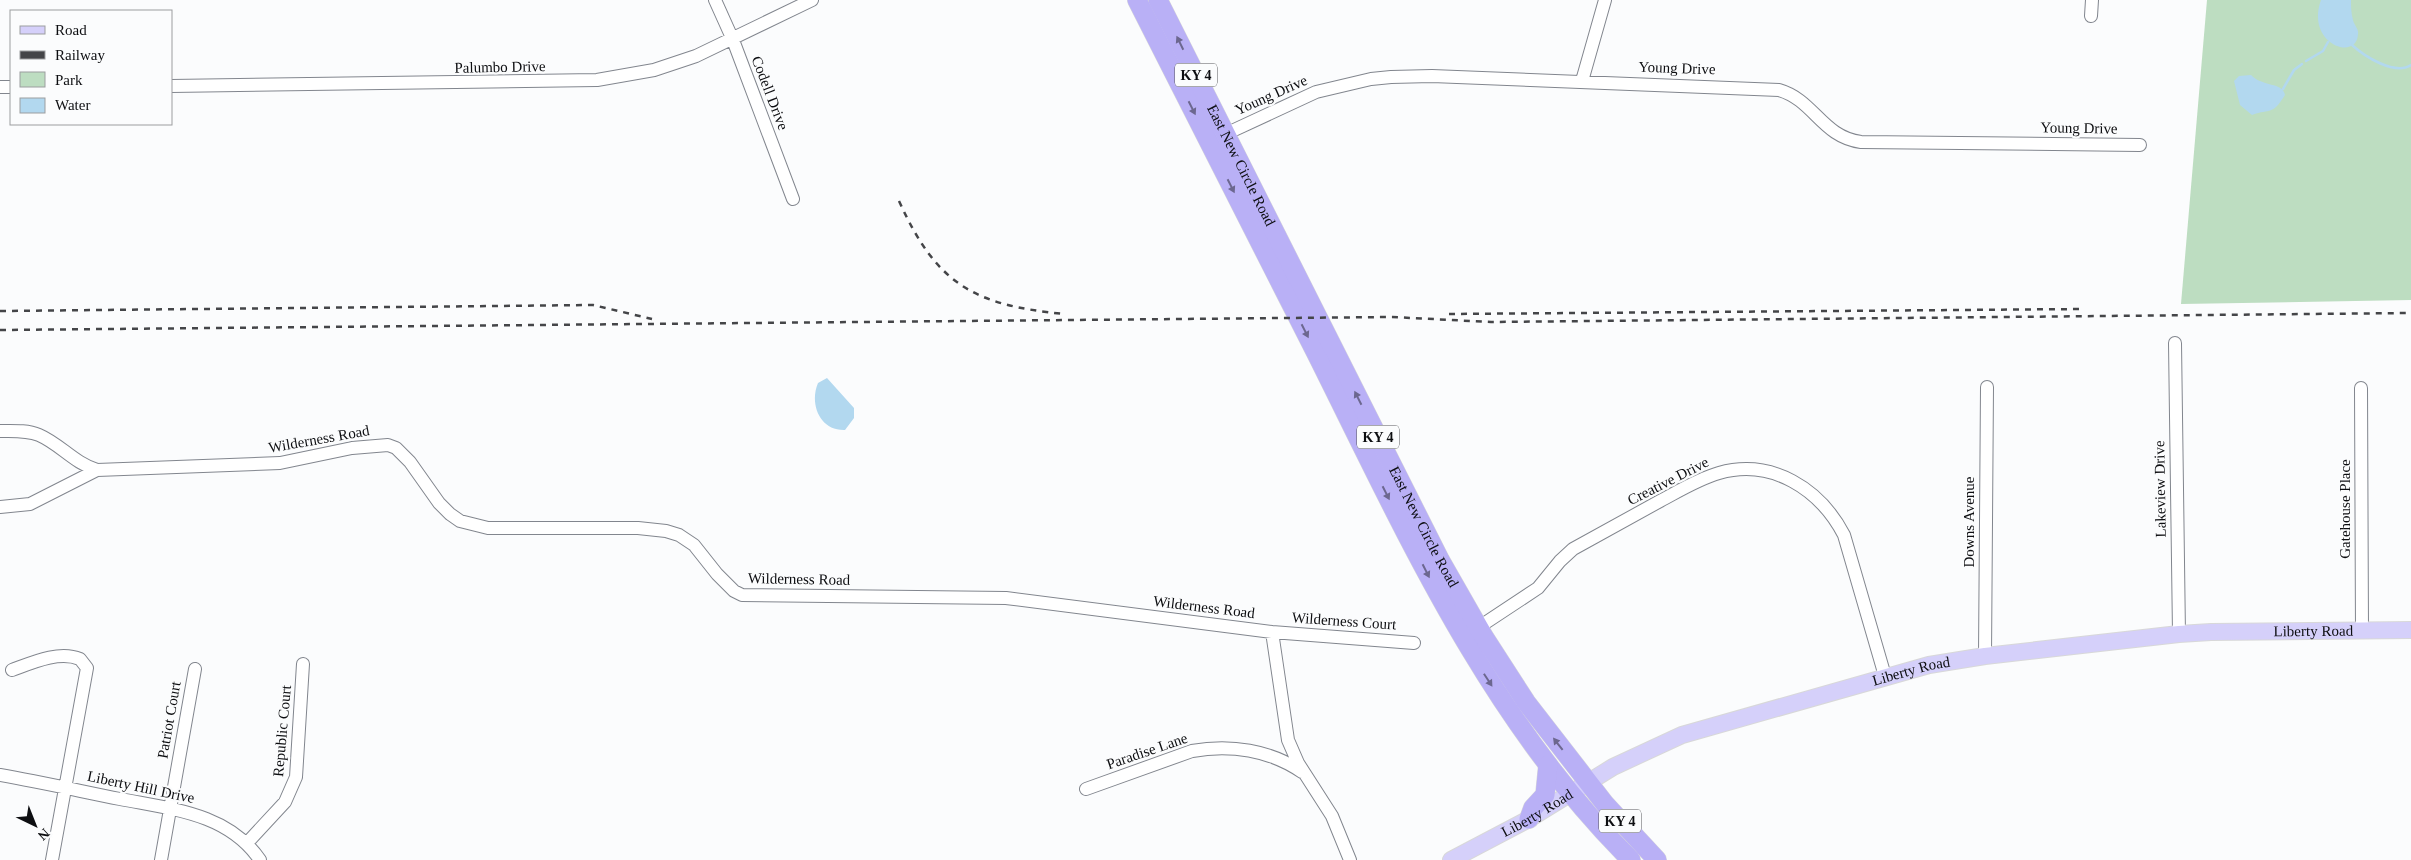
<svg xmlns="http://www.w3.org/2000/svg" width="2411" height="860" viewBox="0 0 2411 860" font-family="Georgia,serif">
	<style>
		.green { fill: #bdddc1 }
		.water { fill: #b2d8ef }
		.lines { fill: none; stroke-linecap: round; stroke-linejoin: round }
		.stream { stroke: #b2d8ef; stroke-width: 2.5 }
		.minor-casing { stroke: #82868e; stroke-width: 14 }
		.major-casing { stroke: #d8d8d9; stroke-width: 18 }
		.highway-casing { stroke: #d8d8d9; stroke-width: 20 }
		.minor { stroke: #fff; stroke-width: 12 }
		.major { stroke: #d5d0fa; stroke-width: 16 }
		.highway { stroke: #b9b0f6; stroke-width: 19 }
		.rail { stroke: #444548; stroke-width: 2.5; stroke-dasharray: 6 6; stroke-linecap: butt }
		.oneway { fill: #6c678f }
		.labels { text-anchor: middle; stroke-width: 4.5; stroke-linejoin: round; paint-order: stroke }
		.shield { fill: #fbfcfd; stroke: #545558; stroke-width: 1 }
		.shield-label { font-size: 14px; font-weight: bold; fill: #0d0e11 }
		.street-label { font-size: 15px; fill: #0d0e11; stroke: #fbfcfd }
	</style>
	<rect width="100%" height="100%" fill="#fbfcfd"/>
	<path class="green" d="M2207 0H2411V300L2181 304Z"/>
	<path class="water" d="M2321 0H2351C2351 7 2351 13 2353 20 2354 25 2359 29 2358 34 2357 62 2305 44 2321 0Z
		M2251 75C2262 87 2283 82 2285 95 2272 116 2271 108 2252 115L2240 105 2234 81 2239 76Z
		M827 378 854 408V418L845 430C820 431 809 404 818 383Z"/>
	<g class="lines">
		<path class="stream" d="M2352 45C2364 56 2395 76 2411 65
			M2306 61 2323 51 2328 42
			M2283 89 2294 70 2302 64"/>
		<defs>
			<path id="minor" d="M715 0 733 40 793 199
				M2091 16 2092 0
				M1582 81 1605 0
				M171 86 597 80 654 70 696 56 812 0
				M0 87H11
				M1219 137 1316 92 1371 79 1391 77 1432 76 1779 90C1814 100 1822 137 1861 142L2140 145
				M2175 343 2179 634
				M2361 388 2362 631
				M0 431C13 431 27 430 39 435 60 444 74 463 97 470
				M0 507 30 504 97 470 280 463 352 448 388 445 396 448 410 462 439 503 450 514 460 521 488 528H638L666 531 679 535 694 545 717 574 734 591 742 595 1006 598 1272 632 1414 643
				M1473 631 1538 588 1560 561 1573 549C1602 533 1631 517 1660 501 1679 491 1698 479 1719 473 1772 458 1820 489 1844 535L1885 676
				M1272 632 1288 740 1298 763 1332 816 1350 860
				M1985 656 1987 387
				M12 670C31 663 59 650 80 659L87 668 52 860
				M0 775C40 782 80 791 120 799 171 809 228 813 260 860
				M1086 789 1192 751C1230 744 1270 750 1302 772
				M247 843 285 802 296 777 303 664
				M161 860 195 669"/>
			<g id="major">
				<path id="s1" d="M1451 860 1529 819 1613 767 1682 735 1929 665 1985 656 2179 634 2211 632 2411 630"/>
			</g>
			<g id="highway">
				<path d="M1137 0C1196 118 1257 235 1316 353 1405 531 1487 717 1631 860"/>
				<path id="s2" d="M1158 0 1440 560 1484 637 1526 702 1605 804 1657 860"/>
				<path d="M1529 819 1533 808 1545 795 1548 765"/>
			</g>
		</defs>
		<use href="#minor" class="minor-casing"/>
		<use href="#major" class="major-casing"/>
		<use href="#highway" class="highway-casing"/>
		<use href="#minor" class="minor"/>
		<use href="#major" class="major"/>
		<use href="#highway" class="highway"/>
		<path class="rail" d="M899 201C937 285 974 305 1064 314
			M0 311 593 305 652 319
			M1449 314 2084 309
			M0 330 1392 317 1491 322 2411 313"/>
	</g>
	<defs><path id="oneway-solid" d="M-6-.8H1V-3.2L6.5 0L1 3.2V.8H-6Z" transform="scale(1.25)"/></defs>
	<g class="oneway">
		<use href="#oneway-solid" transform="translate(1180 43) rotate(-116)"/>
		<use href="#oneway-solid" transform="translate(1192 108) rotate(63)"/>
		<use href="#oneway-solid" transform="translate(1231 186) rotate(63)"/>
		<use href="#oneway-solid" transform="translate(1305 331) rotate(63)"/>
		<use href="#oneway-solid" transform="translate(1358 398) rotate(-117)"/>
		<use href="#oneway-solid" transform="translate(1386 493) rotate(63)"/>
		<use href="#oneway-solid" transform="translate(1426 571) rotate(63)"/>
		<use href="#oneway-solid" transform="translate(1488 680) rotate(57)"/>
		<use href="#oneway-solid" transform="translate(1558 744) rotate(-128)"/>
	</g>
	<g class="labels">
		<g class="shield">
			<rect x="1175" y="63.5" width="42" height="23" rx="4"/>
			<rect x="1357" y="425.5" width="42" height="23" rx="4"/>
			<rect x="1599" y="809.5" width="42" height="23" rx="4"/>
		</g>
		<g class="shield-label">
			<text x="1196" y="80">KY 4</text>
			<text x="1378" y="442">KY 4</text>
			<text x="1620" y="826">KY 4</text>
		</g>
		<g class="street-label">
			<text transform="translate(500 67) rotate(-1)" y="5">Palumbo Drive</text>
			<text transform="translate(1677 68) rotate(2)" y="5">Young Drive</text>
			<text transform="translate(770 93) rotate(69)" y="5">Codell Drive</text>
			<text transform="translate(1271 95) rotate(-24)" y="5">Young Drive</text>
			<text transform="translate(2079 128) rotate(1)" y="5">Young Drive</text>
			<text dy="5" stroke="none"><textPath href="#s2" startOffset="185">East New Circle Road</textPath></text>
			<text transform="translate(319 439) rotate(-10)" y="5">Wilderness Road</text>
			<text transform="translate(1668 481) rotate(-27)" y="5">Creative Drive</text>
			<text transform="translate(2160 489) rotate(-91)" y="5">Lakeview Drive</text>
			<text transform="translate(2345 509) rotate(-90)" y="5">Gatehouse Place</text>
			<text transform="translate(1969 522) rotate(-90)" y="5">Downs Avenue</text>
			<text dy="5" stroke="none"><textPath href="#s2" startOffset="590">East New Circle Road</textPath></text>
			<text transform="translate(799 579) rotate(1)" y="5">Wilderness Road</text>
			<text transform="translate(1204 607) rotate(7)" y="5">Wilderness Road</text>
			<text transform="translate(1344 621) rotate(4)" y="5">Wilderness Court</text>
			<text dy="5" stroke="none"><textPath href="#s1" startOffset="906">Liberty Road</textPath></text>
			<text dy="5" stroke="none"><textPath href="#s1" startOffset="501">Liberty Road</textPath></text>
			<text transform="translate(169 720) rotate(-80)" y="5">Patriot Court</text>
			<text transform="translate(282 731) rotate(-85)" y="5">Republic Court</text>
			<text transform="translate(1147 751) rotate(-19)" y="5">Paradise Lane</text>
			<text transform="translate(141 787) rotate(12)" y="5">Liberty Hill Drive</text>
			<text dy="5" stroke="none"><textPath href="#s1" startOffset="98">Liberty Road</textPath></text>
		</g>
	</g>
	<rect x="10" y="10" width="162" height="115" fill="#fbfcfd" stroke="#9c9d9f"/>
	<rect x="20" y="26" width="25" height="8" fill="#d5d0fa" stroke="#9c9d9f"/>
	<text x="55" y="35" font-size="15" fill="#0d0e11">Road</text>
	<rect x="20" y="51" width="25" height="8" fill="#444548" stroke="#9c9d9f"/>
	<text x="55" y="60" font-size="15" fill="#0d0e11">Railway</text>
	<rect x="20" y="72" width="25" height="15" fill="#bdddc1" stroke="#9c9d9f"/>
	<text x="55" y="85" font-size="15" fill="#0d0e11">Park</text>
	<rect x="20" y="98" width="25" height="15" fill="#b2d8ef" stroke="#9c9d9f"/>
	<text x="55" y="110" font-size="15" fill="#0d0e11">Water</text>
	<g transform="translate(35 825) rotate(137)" stroke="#fbfcfd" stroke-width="4" paint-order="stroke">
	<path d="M0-4L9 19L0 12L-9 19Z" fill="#0d0e11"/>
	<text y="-8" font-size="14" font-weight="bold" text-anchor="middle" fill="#0d0e11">N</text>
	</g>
</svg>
